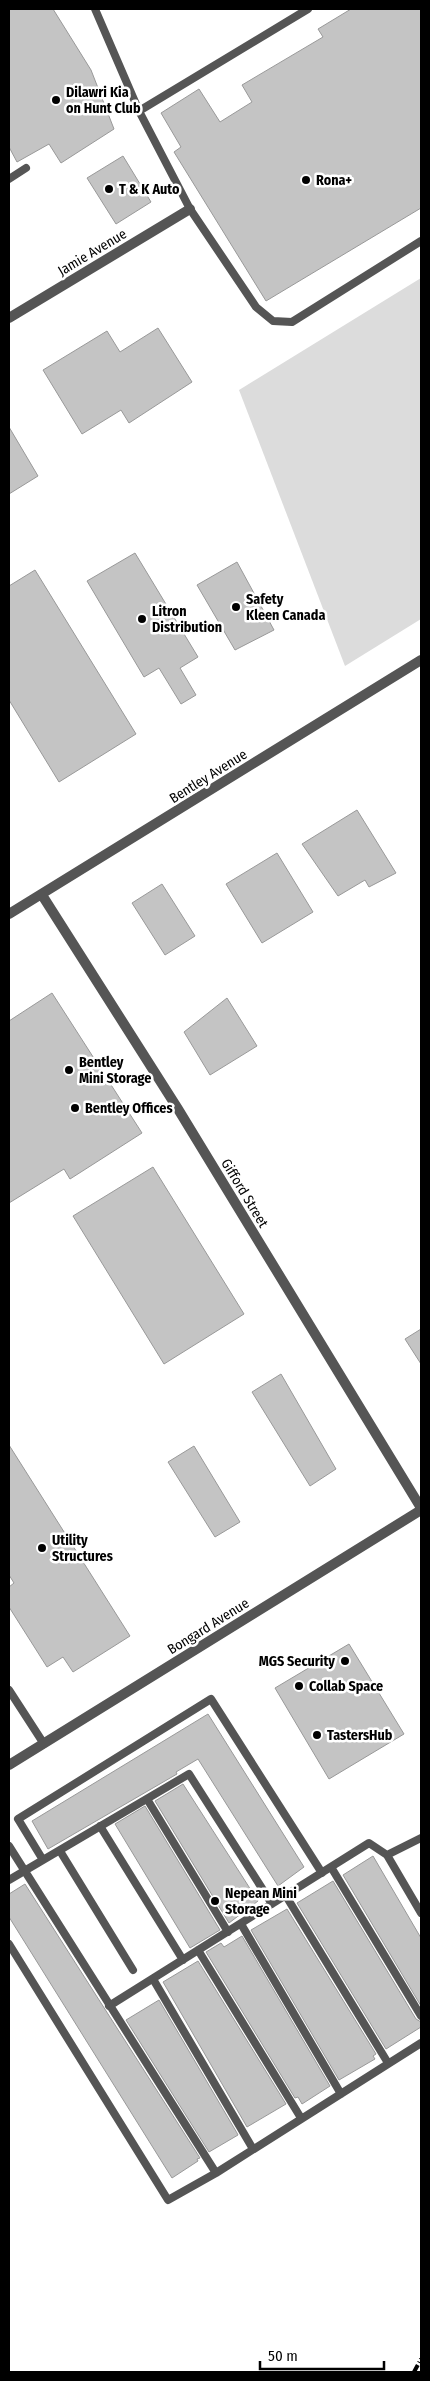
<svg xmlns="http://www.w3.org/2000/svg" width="430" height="2381" viewBox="0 0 430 2381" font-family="'Fira Sans Condensed',sans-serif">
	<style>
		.green { fill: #dcdcdc }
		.building { fill: #c4c4c4; stroke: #999 }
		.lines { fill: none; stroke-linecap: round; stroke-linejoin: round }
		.lane { stroke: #555; stroke-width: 8 }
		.street { stroke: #555; stroke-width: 10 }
		.rail { stroke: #000; stroke-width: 4; stroke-dasharray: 8 2.5 1 2.5; stroke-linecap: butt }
		.poi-dot { fill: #000; stroke: #fff; stroke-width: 2 }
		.labels { text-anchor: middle; stroke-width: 5; stroke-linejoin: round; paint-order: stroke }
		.poi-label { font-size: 14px; font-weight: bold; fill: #000; stroke: #fff; text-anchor: start }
		.street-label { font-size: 14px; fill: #000; stroke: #fff }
	</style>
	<rect width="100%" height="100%" fill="#fff"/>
	<path class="green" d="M421 278V619L345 666 239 390Z"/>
	<path class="building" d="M9 9H53L91 70 114 129 61 163 49 144 17 162 9 147Z
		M351 9H421V208L266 301 174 152 181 147 161 113 199 89 220 122 252 102 242 85 323 37 318 29Z
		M123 156 151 202 116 224 87 178Z
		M158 328 192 382 129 423 121 410 82 434 43 370 107 331 120 352Z
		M9 427 38 476 9 494Z
		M135 553 198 657 180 668 196 695 181 704 159 668 144 677 87 581Z
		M237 562 274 630 235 650 197 585Z
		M35 570 136 734 59 782 9 700V586Z
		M357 810 396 873 369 887 365 880 338 896 302 844Z
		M277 853 313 912 262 943 226 884Z
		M162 884 195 936 165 955 132 903Z
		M52 993 142 1133 70 1179 64 1169 9 1203V1021Z
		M227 998 257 1046 210 1075 184 1032Z
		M153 1167 244 1314 164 1364 73 1216Z
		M421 1329V1364L405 1339Z
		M281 1374 336 1469 310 1486 252 1392Z
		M9 1445 130 1636 73 1672 63 1657 47 1667 9 1607V1587L14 1583 9 1575Z
		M194 1446 240 1522 215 1537 168 1462Z
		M349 1644 404 1734 329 1779 275 1688Z
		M208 1714 304 1867 278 1886 198 1759 176 1772 177 1774 48 1849 32 1821Z
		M183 1784 258 1901 229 1923 155 1801Z
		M145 1806 220 1930 190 1948 115 1824Z
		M373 1856 421 1938V2006L343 1875Z
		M333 1881 416 2019 421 2022V2027L386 2049 297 1903Z
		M25 1884 200 2158 197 2159 198 2161 172 2178 9 1917V1894Z
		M287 1909 376 2054 373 2056 375 2059 339 2080 251 1930Z
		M242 1936 330 2086 302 2104 298 2097 295 2098 206 1952 221 1943 224 1947Z
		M198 1961 286 2104 247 2127 163 1982Z
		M159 2000 237 2133 238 2135 209 2152 126 2020Z"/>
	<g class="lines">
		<path class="lane" d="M95 9 139 111 190 209 256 307 273 321 292 322 421 241
			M139 111 308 9
			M9 179 26 168
			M9 1690 44 1744
			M147 1799 228 1932
			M100 1826 183 1960
			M9 1846 216 2173 421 2043
			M60 1851 133 1970
			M387 1855 421 1913
			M43 1860 18 1819 211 1699 322 1873
			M331 1867 421 2016
			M9 1880 189 1774 272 1904
			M286 1896 388 2063
			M241 1924 341 2094
			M9 1944 168 2200 216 2173
			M198 1950 301 2118
			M153 1979 253 2149
			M109 2006 369 1843 387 1855 421 1838"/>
		<path class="street" d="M9 318 190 209
			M42 895 178 1109 421 1508
			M9 914 421 660
			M9 1765 421 1510"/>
		<path class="rail" d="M414 2372 421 2359"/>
	</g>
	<g class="poi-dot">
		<circle cx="56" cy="100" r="5"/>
		<circle cx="306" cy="180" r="5"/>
		<circle cx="109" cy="189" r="5"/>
		<circle cx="236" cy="607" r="5"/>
		<circle cx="142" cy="619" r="5"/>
		<circle cx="69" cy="1070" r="5"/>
		<circle cx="75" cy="1108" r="5"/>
		<circle cx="42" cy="1548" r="5"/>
		<circle cx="345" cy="1661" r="5"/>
		<circle cx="299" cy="1686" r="5"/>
		<circle cx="317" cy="1735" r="5"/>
		<circle cx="215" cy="1901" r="5"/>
	</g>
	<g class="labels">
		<g class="poi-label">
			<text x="66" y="97">Dilawri Kia<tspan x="66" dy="16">on Hunt Club</tspan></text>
			<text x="316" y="185">Rona+</text>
			<text x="119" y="194">T &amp; K Auto</text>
			<text x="246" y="604">Safety<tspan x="246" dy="16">Kleen Canada</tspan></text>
			<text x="152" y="616">Litron<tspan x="152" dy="16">Distribution</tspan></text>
			<text x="79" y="1067">Bentley<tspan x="79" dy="16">Mini Storage</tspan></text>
			<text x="85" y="1113">Bentley Offices</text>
			<text x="52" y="1545">Utility<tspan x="52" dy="16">Structures</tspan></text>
			<text x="335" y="1666" text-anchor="end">MGS Security</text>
			<text x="309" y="1691">Collab Space</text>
			<text x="327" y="1740">TastersHub</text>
			<text x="225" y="1898">Nepean Mini<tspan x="225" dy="16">Storage</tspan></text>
		</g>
		<g class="street-label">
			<text transform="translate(92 252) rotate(-31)" y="5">Jamie Avenue</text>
			<text transform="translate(208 776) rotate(-32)" y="5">Bentley Avenue</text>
			<text transform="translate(245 1193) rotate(59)" y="5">Gifford Street</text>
			<text transform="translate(208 1626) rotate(-32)" y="5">Bongard Avenue</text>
		</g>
	</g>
	<rect width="430" height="2381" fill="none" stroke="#000000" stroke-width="20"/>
	<path d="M260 2361v8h124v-8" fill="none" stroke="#000000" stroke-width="2.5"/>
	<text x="268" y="2361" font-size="15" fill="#000000" stroke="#ffffff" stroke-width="4" paint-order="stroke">50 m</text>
</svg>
